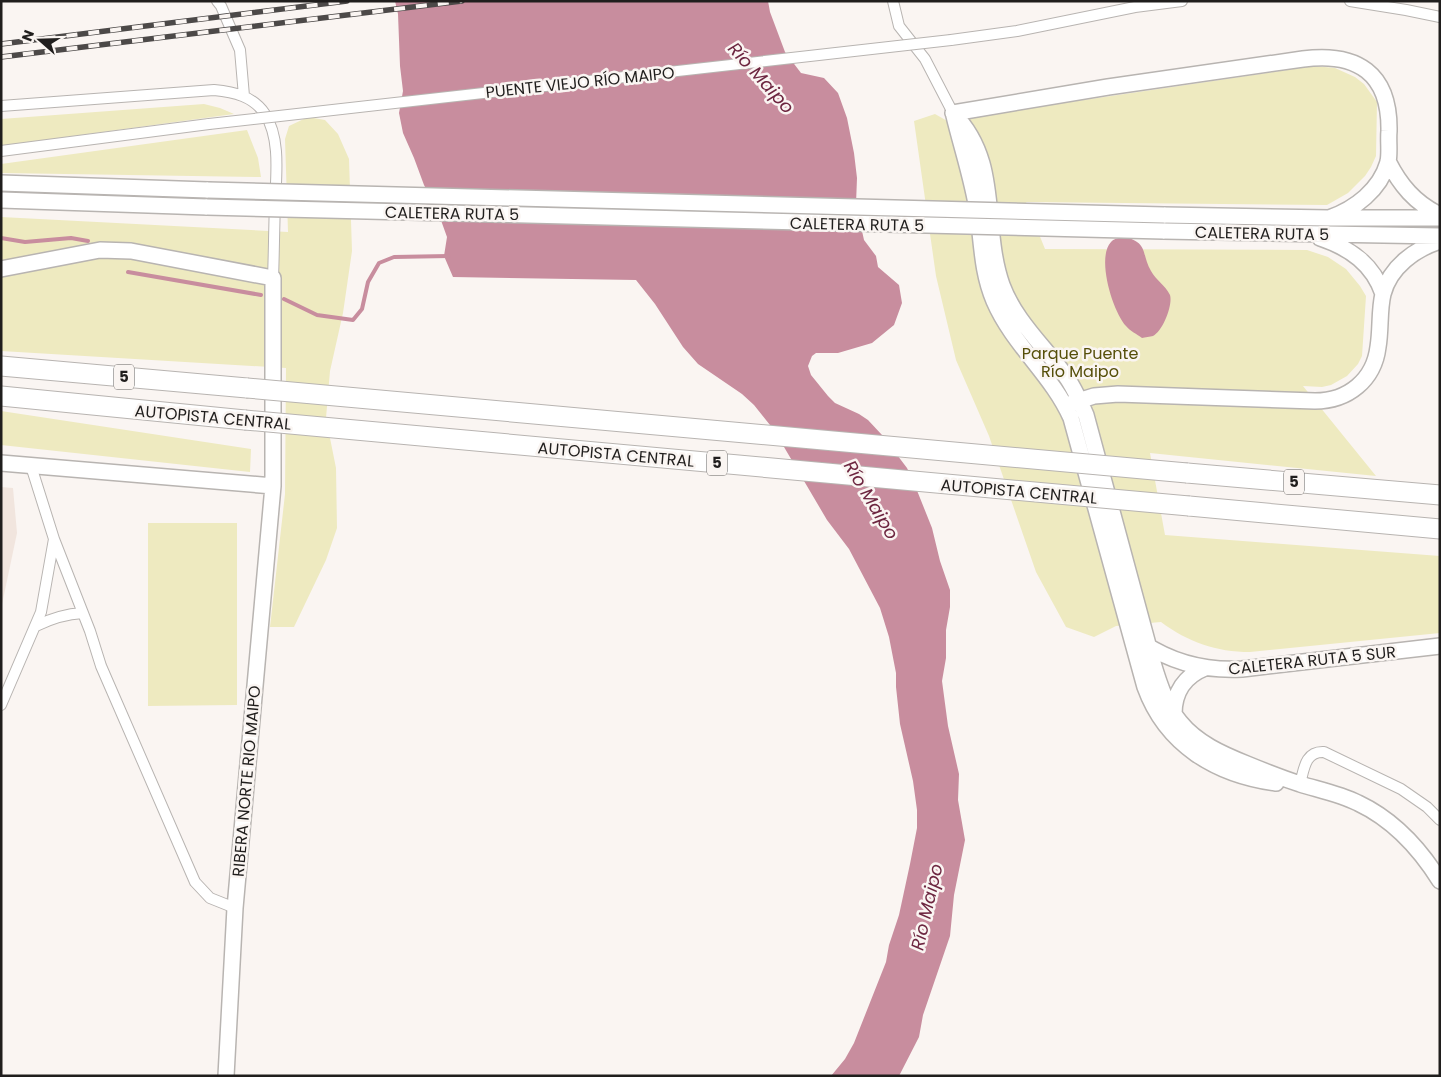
<svg xmlns="http://www.w3.org/2000/svg" width="1441" height="1077" viewBox="0 0 1441 1077" font-family="Poppins,sans-serif">
	<style>
		.built { fill: #f1e5de }
		.green { fill: #eeeac0 }
		.water { fill: #c88d9e }
		.lines { fill: none; stroke-linecap: round; stroke-linejoin: round }
		.stream { stroke: #c88d9e; stroke-width: 4 }
		.street-casing { stroke: #b8b4b1; stroke-width: 12 }
		.secondary-casing { stroke: #b8b4b1; stroke-width: 18 }
		.highway-casing { stroke: #b8b4b1; stroke-width: 21 }
		.street { stroke: #fff; stroke-width: 10 }
		.secondary { stroke: #fff; stroke-width: 15 }
		.highway { stroke: #fff; stroke-width: 19 }
		.rail-casing { stroke: #4c4948; stroke-width: 5.5 }
		.rail { stroke: #faf5f2; stroke-width: 4; stroke-dasharray: 11; stroke-linecap: butt }
		.street-bridge-casing { stroke: #b8b4b1; stroke-width: 12; stroke-linecap: butt }
		.secondary-bridge-casing { stroke: #b8b4b1; stroke-width: 18; stroke-linecap: butt }
		.highway-bridge-casing { stroke: #b8b4b1; stroke-width: 21; stroke-linecap: butt }
		.street-bridge { stroke: #fff; stroke-width: 10 }
		.secondary-bridge { stroke: #fff; stroke-width: 15 }
		.highway-bridge { stroke: #fff; stroke-width: 19 }
		.labels { text-anchor: middle; stroke-width: 5; stroke-linejoin: round; paint-order: stroke }
		.shield { fill: #faf5f2; stroke: #615e5d; stroke-width: 1 }
		.shield-label { font-size: 15px; font-weight: bold; fill: #201e1d }
		.street-label { font-size: 16px; fill: #201e1d; stroke: #faf5f2 }
		.park-label { font-size: 16px; fill: #564f0a; stroke: #faf5f2 }
		.water-label { font-size: 18px; font-style: italic; fill: #6d2640; stroke: #faf5f2 }
	</style>
	<rect width="100%" height="100%" fill="#faf5f2"/>
	<path class="built" d="M1 487 13 488 17 533 1 609Z"/>
	<path class="green" d="M1314 66 1335 68 1355 77 1364 84 1377 102 1376 156 1371 167 1365 176 1348 193 1327 205 1026 202 1045 249 1307 250 1328 257 1346 269 1360 286 1366 296 1362 356 1358 364 1347 376 1331 385 1322 387 1303 386 1376 476 1150 453 1165 535 1440 556V633L1250 652C1216 652 1188 642 1161 622L1116 626 1094 637 1066 627 1036 572 989 436 956 360 936 276 914 121 935 114 949 122 983 115Z
		M204 104 220 108 234 114 1 146V119Z
		M308 117 325 120 338 134 349 159 352 251 343 313 330 371 326 418 336 468 337 528 326 560 294 627H270L285 494 286 368 1 351V217L288 232 285 139 289 126Z
		M247 130 258 158 261 177 1 173V164Z
		M1 411 251 449 250 472 1 445Z
		M148 523H237V705L148 706Z"/>
	<path class="water" d="M395 1H768L770 12 785 52 801 73 824 78 838 93 847 118 854 153 857 178 856 204 864 240 876 256 878 267 899 285 902 303 894 325 872 343 838 353H816L812 356 808 366 811 375 828 396 835 403 859 414 868 420 882 435 907 468 914 483 932 528 940 561 950 590V607L946 630V658L942 681 948 726 959 774 958 800 965 840 954 895 950 936 923 1015 919 1037 899 1076H831L845 1059 854 1043 886 962 889 945 899 915 910 864 917 828V810L913 781 900 724 896 687V673L889 637 880 608 849 549 827 520 774 430 754 405 742 394 698 364 683 347 655 304 636 280 453 277 444 256 447 237 438 212 424 185 414 158 403 133 399 113 403 91 400 66 398 14Z
		M1125 237C1149 243 1141 254 1151 271 1156 280 1165 285 1170 295 1173 305 1163 331 1153 336 1150 337 1145 337 1142 338 1137 334 1130 331 1126 326 1113 312 1096 258 1111 242 1114 238 1120 238 1125 237Z"/>
	<g class="lines">
		<path class="stream" d="M1 238 25 242 71 238 88 241
			M128 272 261 295
			M284 299 317 315 353 320 362 309 368 282 379 263 394 257 449 256"/>
		<defs>
			<path id="street" d="M217 1 221 6 240 50 244 96
				M893 1 899 26 925 59 953 113
				M1350 1 1406 10 1440 17
				M951 40 1017 31 1135 7 1182 1
				M1 106 214 90C234 92 253 96 265 114 281 139 276 176 275 204 274 229 274 253 273 278
				M1 151 209 124
				M54 539 90 631 101 666 195 882 210 898 235 908
				M36 626C52 618 65 614 83 613
				M1 705 41 612 54 539 31 466
				M1300 784C1304 769 1305 751 1324 752L1401 789 1427 807 1440 820"/>
			<path id="secondary" d="M953 113C1002 163 981 225 1002 285 1015 320 1043 345 1065 375 1074 387 1080 401 1086 415L1153 663C1159 683 1166 705 1180 722 1197 743 1222 754 1247 764 1264 771 1282 778 1300 784 1320 790 1340 794 1358 803 1392 819 1420 849 1440 881
				M953 113 1108 87 1303 59C1357 52 1390 73 1389 131 1388 141 1390 152 1388 162 1380 190 1355 209 1329 218
				M954 116C962 149 973 181 978 215 982 245 982 273 994 301 1013 345 1052 375 1071 418L1145 687C1166 745 1216 775 1276 783
				M1388 161C1400 185 1415 203 1440 215
				M1 183 208 190
				M1 200 207 207
				M1164 215 1329 218H1440
				M1163 231 1440 236
				M1320 238C1350 248 1373 264 1383 294
				M1 269 100 250 131 251 273 278V486L235 908 226 1076
				M1072 403 1094 396 1118 394 1315 401C1348 401 1374 380 1378 347 1381 330 1379 310 1383 294 1390 267 1415 249 1440 241
				M1 463 273 486
				M1143 643C1173 663 1206 671 1242 669L1440 646
				M1174 714C1174 692 1185 676 1205 668"/>
			<path id="highway" d="M1 366 247 388
				M1 396 245 420
				M1187 473 1440 495
				M1189 506 1440 529"/>
		</defs>
		<use href="#street" class="street-casing"/>
		<use href="#secondary" class="secondary-casing"/>
		<use href="#highway" class="highway-casing"/>
		<use href="#street" class="street"/>
		<use href="#secondary" class="secondary"/>
		<use href="#highway" class="highway"/>
		<defs>
			<path id="rail" d="M1 44 347 1
				M1 57 462 1"/>
		</defs>
		<use href="#rail" class="rail-casing"/>
		<use href="#rail" class="rail"/>
		<defs>
			<path id="street-bridge" d="M209 124 951 40"/>
			<path id="secondary-bridge" d="M208 190 1164 215
				M207 207 1163 231"/>
			<path id="highway-bridge" d="M247 388 1187 473
				M245 420 1189 506"/>
		</defs>
		<use href="#street-bridge" class="street-bridge-casing"/>
		<use href="#secondary-bridge" class="secondary-bridge-casing"/>
		<use href="#highway-bridge" class="highway-bridge-casing"/>
		<use href="#street-bridge" class="street-bridge"/>
		<use href="#secondary-bridge" class="secondary-bridge"/>
		<use href="#highway-bridge" class="highway-bridge"/>
	</g>
	<g class="labels">
		<g class="shield">
			<rect x="114" y="364.5" width="20" height="25" rx="4"/>
			<rect x="707" y="450.5" width="20" height="25" rx="4"/>
			<rect x="1284" y="469.5" width="20" height="25" rx="4"/>
		</g>
		<g class="shield-label">
			<text x="124" y="382">5</text>
			<text x="717" y="468">5</text>
			<text x="1294" y="487">5</text>
		</g>
		<g class="street-label">
			<text transform="translate(580 82) rotate(-6)" y="6">PUENTE VIEJO RÍO MAIPO</text>
			<text transform="translate(452 213) rotate(1)" y="6">CALETERA RUTA 5</text>
			<text transform="translate(857 224) rotate(1)" y="6">CALETERA RUTA 5</text>
			<text transform="translate(1262 233) rotate(1)" y="6">CALETERA RUTA 5</text>
			<text transform="translate(213 417) rotate(5)" y="6">AUTOPISTA CENTRAL</text>
			<text transform="translate(616 454) rotate(5)" y="6">AUTOPISTA CENTRAL</text>
			<text transform="translate(1019 491) rotate(5)" y="6">AUTOPISTA CENTRAL</text>
			<text transform="translate(1312 660) rotate(-6)" y="6">CALETERA RUTA 5 SUR</text>
			<text transform="translate(246 781) rotate(-85)" y="6">RIBERA NORTE RIO MAIPO</text>
		</g>
		<g class="park-label">
			<text x="1080" y="359">Parque Puente<tspan x="1080" dy="18">Río Maipo</tspan></text>
		</g>
		<g class="water-label">
			<text transform="translate(761 78) rotate(48)" y="6">Río Maipo</text>
			<text transform="translate(871 500) rotate(59)" y="6">Río Maipo</text>
			<text transform="translate(927 907) rotate(-77)" y="6">Río Maipo</text>
		</g>
	</g>
	<rect width="1441" height="1077" fill="none" stroke="#201e1d" stroke-width="5"/>
	<g transform="translate(40 40) rotate(290)" stroke="#faf5f2" stroke-width="4" paint-order="stroke">
	<path d="M0-4L9 19L0 12L-9 19Z" fill="#201e1d"/>
	<text y="-8" font-size="14" font-weight="bold" text-anchor="middle" fill="#201e1d">N</text>
	</g>
</svg>
